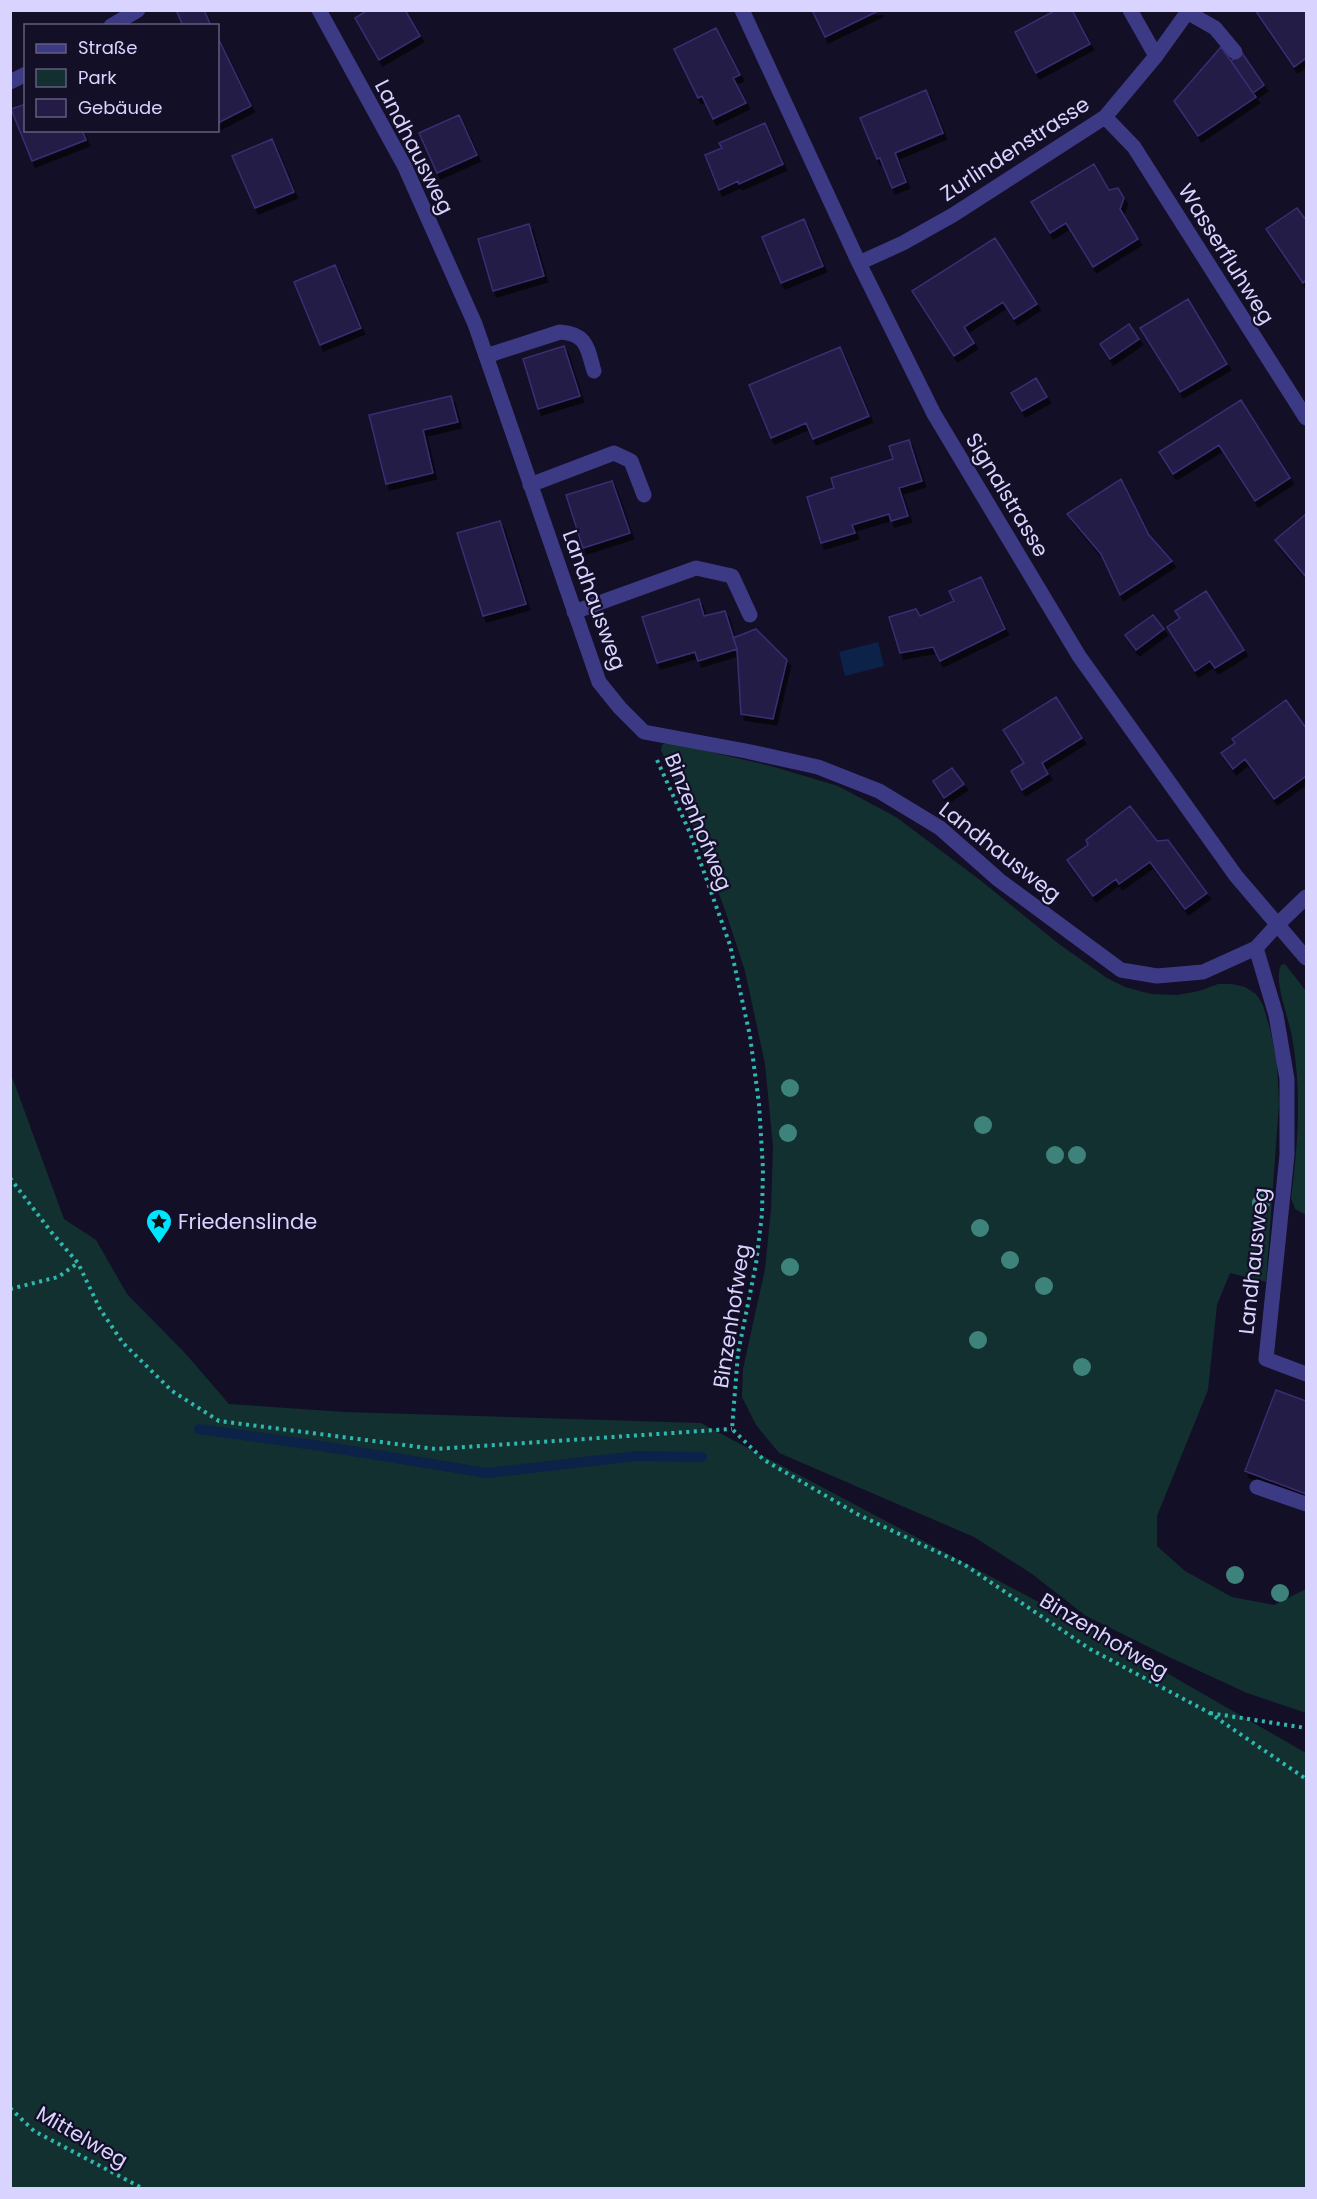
<svg xmlns="http://www.w3.org/2000/svg" width="1317" height="2199" viewBox="0 0 1317 2199" font-family="Poppins,sans-serif">
	<style>
		.green { fill: #12302f }
		.water { fill: #0c2248 }
		.lines { fill: none; stroke-linecap: round; stroke-linejoin: round }
		.stream { stroke: #0c2248; stroke-width: 10 }
		.building { fill: #241b47; stroke: #3b2d73; stroke-width: 1.5; filter: url(#shadow) }
		.path { stroke: #2fb8b0; stroke-width: 4; stroke-dasharray: 3 4.5; stroke-linecap: butt }
		.minor { stroke: #3d3a85; stroke-width: 15 }
		.tree { fill: #3d827b }
		.labels { text-anchor: middle; stroke-width: 4.5; stroke-linejoin: round; paint-order: stroke }
		.street-label { font-size: 21px; fill: #d9d4ff; stroke: #130f26 }
		.poi-label { font-size: 21px; fill: #d9d4ff; stroke: #130f26; text-anchor: start }
	</style>
	<defs>
		<filter id="shadow"><feDropShadow dx="3.5" dy="6" stdDeviation="0" flood-color="#0009"/></filter>
	</defs>
	<rect width="100%" height="100%" fill="#130f26"/>
	<path class="green" d="M668 742 771 766 838 786 896 817 980 880 1059 944 1107 978 1125 987 1151 994 1177 995 1199 991 1218 984H1232L1245 987 1256 994 1263 1005 1270 1029 1277 1062 1279 1104 1266 1282 1230 1273 1217 1305 1208 1390 1157 1516V1546L1185 1571 1232 1597 1274 1605 1306 1589V1713L1247 1693 1169 1657 1086 1616 1032 1574 974 1537 779 1453 756 1425 742 1397 743 1369 765 1269 771 1209 773 1147 765 1064 745 971 725 910 691 820 661 750 662 745Z
		M1285 964 1306 991V1215L1295 1209 1291 1198C1298 1144 1302 1091 1292 1037 1289 1018 1273 981 1281 965Z
		M11 1074 64 1219 96 1240 127 1294 185 1353 229 1404 345 1412 701 1423 1099 1634 1306 1753V2188H11Z"/>
	<path class="water" d="M878 642 884 666 845 676 839 652Z"/>
	<g class="lines">
		<path class="stream" d="M199 1429 321 1446 487 1473 636 1456 702 1457"/>
	</g>
	<path class="building" d="M180 10H204L211 26H183L177 12Z
		M368 10H405L420 36 379 60 355 18Z
		M812 10H880L825 37Z
		M1056 10H1072L1090 44 1036 73 1015 32Z
		M1255 10H1306V58L1294 67Z
		M716 28 740 75 733 78 746 103 713 119 702 96 698 98 674 49Z
		M218 38 251 106 218 123Z
		M1221 47 1256 97 1198 136 1174 101Z
		M1242 53 1264 85 1253 93 1231 61Z
		M926 90 943 133 895 153 906 182 892 188 880 158 877 159 860 118Z
		M26 104V130H82L86 140 32 161 11 109Z
		M459 115 477 155 437 173 419 133Z
		M765 123 783 164 739 184 738 181 719 190 705 155 722 148 719 143Z
		M272 139 294 192 255 208 232 156Z
		M1094 164 1109 190 1118 188 1124 198 1120 209 1138 239 1093 267 1066 223 1050 233 1031 202Z
		M1297 208 1306 220V280L1303 283 1266 229Z
		M804 219 823 266 781 283 762 237Z
		M529 224 544 276 493 291 478 239Z
		M995 238 1037 304 1014 319 1003 302 964 327 974 343 954 356 912 291Z
		M335 265 361 328 320 345 294 282Z
		M1188 299 1227 364 1180 392 1140 328Z
		M1129 324 1139 339 1110 359 1100 344Z
		M564 346 580 396 538 409 523 359Z
		M840 347 869 416 813 439 806 423 771 438 749 385Z
		M1036 378 1047 397 1022 411 1011 393Z
		M451 396 458 422 423 430 433 473 386 484 369 415Z
		M1241 400 1290 478 1255 501 1219 445 1173 474 1159 452Z
		M909 440 922 481 899 488 908 516 891 521 889 514 852 525 855 533 821 543 807 497 834 488 831 478 893 459 889 446Z
		M1121 479 1149 535 1172 561 1120 595 1101 554 1067 514Z
		M612 481 630 533 583 548 566 495Z
		M1306 514V577L1275 540Z
		M500 521 526 604 483 616 457 533Z
		M981 577 1005 629 940 661 933 647 900 653 889 617 916 609 920 616 954 601 949 591Z
		M1206 591 1244 650 1215 668 1210 661 1195 671 1167 627 1180 618 1175 611Z
		M699 599 704 616 725 611 737 649 698 661 695 652 657 663 642 617Z
		M1153 615 1164 629 1136 650 1125 635Z
		M756 629 787 660 773 719 741 714 737 649 733 638Z
		M1056 697 1082 738 1042 763 1048 774 1022 790 1011 771 1024 763 1003 730Z
		M1286 700 1306 728V776L1274 799 1245 759 1233 769 1221 753 1235 743 1232 739Z
		M952 768 964 784 944 798 933 781Z
		M1130 806 1157 841 1168 840 1207 893 1185 909 1150 862 1119 884 1116 879 1093 896 1067 860 1088 845 1086 840Z
		M1276 1390 1306 1401V1494L1245 1471Z"/>
	<g class="lines">
		<path class="path" d="M657 760 690 833 730 945 750 1036 759 1104 763 1169 762 1214 756 1264 738 1353 732 1429 764 1460 859 1515 965 1565 1090 1649 1208 1712 1306 1779
			M10 1178 52 1233 78 1263 100 1309 123 1343 172 1391 219 1421 435 1449 732 1429
			M10 1289 58 1277 78 1263
			M1210 1713 1306 1728
			M10 2108 34 2131 142 2188"/>
		<path class="minor" d="M319 10 405 167 475 324 599 682 620 708 644 732 746 751 818 767 879 791 940 828 999 880 1121 970 1157 976 1203 972 1256 948 1277 925 1306 897
			M742 10 859 263 934 414 1079 656 1236 876 1306 958
			M1130 10 1156 56
			M1187 12 1215 28 1235 52
			M111 26 138 10
			M10 82 26 74
			M1105 117 1134 147 1306 418
			M859 263 903 243 953 215 1105 117 1156 56 1189 10
			M486 356 560 332C587 334 587 347 594 371
			M530 485 614 453 631 461 644 495
			M574 612 696 568 732 576 750 615
			M1256 948 1276 1015 1287 1079V1155L1266 1359 1306 1374
			M1257 1487 1306 1504"/>
	</g>
	<g class="tree">
		<circle cx="790" cy="1088" r="9"/>
		<circle cx="983" cy="1125" r="9"/>
		<circle cx="788" cy="1133" r="9"/>
		<circle cx="1055" cy="1155" r="9"/>
		<circle cx="1077" cy="1155" r="9"/>
		<circle cx="1261" cy="1203" r="9"/>
		<circle cx="980" cy="1228" r="9"/>
		<circle cx="1010" cy="1260" r="9"/>
		<circle cx="790" cy="1267" r="9"/>
		<circle cx="1044" cy="1286" r="9"/>
		<circle cx="978" cy="1340" r="9"/>
		<circle cx="1082" cy="1367" r="9"/>
		<circle cx="1235" cy="1575" r="9"/>
		<circle cx="1280" cy="1593" r="9"/>
	</g>
	<defs>
		<symbol id="sight-pin" viewBox="-11 -11 22 30"><path d="M0 17L-7.5 6A9.5 9.5 0 1 1 7.5 6Z" fill="#00e5ff" stroke="#130f26"/><path d="M0-6L1.8-2.2L6-1.7L2.9 1.2L3.7 5.4L0 3.3L-3.7 5.4L-2.9 1.2L-6-1.7L-1.8-2.2Z" fill="#111"/></symbol>
	</defs>
	<g fill-rule="evenodd">
		<use href="#sight-pin" x="144" y="1207" width="30" height="40"/>
	</g>
	<g class="labels">
		<g class="street-label">
			<text transform="translate(414 147) rotate(63)" y="7">Landhausweg</text>
			<text transform="translate(1015 149) rotate(-33)" y="7">Zurlindenstrasse</text>
			<text transform="translate(1226 254) rotate(58)" y="7">Wasserfluhweg</text>
			<text transform="translate(1007 495) rotate(59)" y="7">Signalstrasse</text>
			<text transform="translate(594 600) rotate(70)" y="7">Landhausweg</text>
			<text transform="translate(698 822) rotate(68)" y="7">Binzenhofweg</text>
			<text transform="translate(1000 852) rotate(38)" y="7">Landhausweg</text>
			<text transform="translate(1254 1261) rotate(-84)" y="7">Landhausweg</text>
			<text transform="translate(732 1316) rotate(-81)" y="7">Binzenhofweg</text>
			<text transform="translate(1104 1636) rotate(31)" y="7">Binzenhofweg</text>
			<text transform="translate(82 2137) rotate(30)" y="7">Mittelweg</text>
		</g>
		<g class="poi-label">
			<text x="178" y="1229">Friedenslinde</text>
		</g>
	</g>
	<rect width="1317" height="2199" fill="none" stroke="#d9d4ff" stroke-width="24"/>
	<rect x="24" y="24" width="195" height="108" fill="#130f26" stroke="#625e7d" stroke-width="1.5"/>
	<rect x="36" y="44" width="30" height="9" fill="#3d3a85" stroke="#625e7d" stroke-width="1.5"/>
	<text x="78" y="54" font-size="18" fill="#d9d4ff">Straße</text>
	<rect x="36" y="69" width="30" height="18" fill="#12302f" stroke="#625e7d" stroke-width="1.5"/>
	<text x="78" y="84" font-size="18" fill="#d9d4ff">Park</text>
	<rect x="36" y="99" width="30" height="18" fill="#241b47" stroke="#625e7d" stroke-width="1.5"/>
	<text x="78" y="114" font-size="18" fill="#d9d4ff">Gebäude</text>
</svg>
